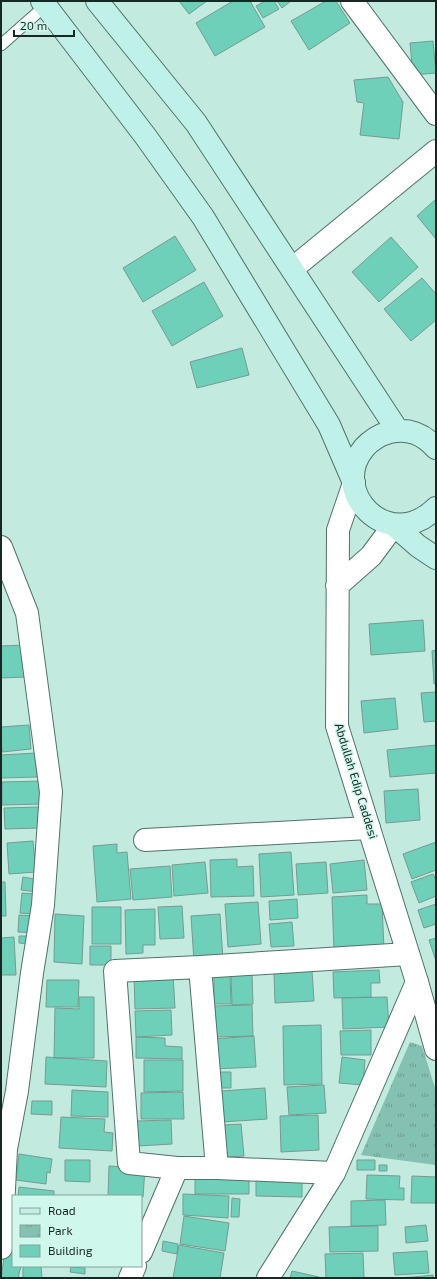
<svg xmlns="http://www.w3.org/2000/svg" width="437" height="1279" viewBox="0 0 437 1279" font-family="'Exo 2',sans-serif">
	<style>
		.park { fill: url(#park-tufts) }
		.building { fill: #6fd0ba; stroke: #759b91 }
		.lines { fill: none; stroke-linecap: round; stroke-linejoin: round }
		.service-casing { stroke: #4f736a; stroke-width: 13 }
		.minor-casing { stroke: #4f736a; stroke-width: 24 }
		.tertiary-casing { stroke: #4f736a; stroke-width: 24 }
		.secondary-casing { stroke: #4f736a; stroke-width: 24 }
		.service { stroke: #fff; stroke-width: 11 }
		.minor { stroke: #fff; stroke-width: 22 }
		.tertiary { stroke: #fff; stroke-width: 22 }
		.secondary { stroke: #c0f1e8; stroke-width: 22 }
		.labels { text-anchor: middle; stroke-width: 3; stroke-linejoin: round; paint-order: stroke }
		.street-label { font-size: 12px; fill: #172723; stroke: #cff7ec }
	</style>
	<defs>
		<pattern id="park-tufts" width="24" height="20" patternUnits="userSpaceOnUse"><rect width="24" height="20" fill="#84c1b2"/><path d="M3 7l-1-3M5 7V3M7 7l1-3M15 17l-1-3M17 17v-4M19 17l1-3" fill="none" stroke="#6b9d90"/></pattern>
	</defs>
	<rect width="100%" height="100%" fill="#c2eadf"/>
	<path class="park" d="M410 1042 422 1046 436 1091V1165L361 1155Z"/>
	<path class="building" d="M179 1H207L189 14Z
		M233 1H250L265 27 215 56 196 23Z
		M265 1H274L279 9 263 18 256 6Z
		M277 1H291L282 8Z
		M326 1H336L350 23 309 50 291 21Z
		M433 41 436 73 413 75 410 43Z
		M388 77 403 102 399 139 360 135 364 103 357 102 354 80Z
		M436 199V239L417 216Z
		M175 236 196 270 143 302 123 268Z
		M391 237 418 267 379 302 352 272Z
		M422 278 436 294V320L411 341 384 309Z
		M204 282 223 316 172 346 152 311Z
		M242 348 249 375 197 388 190 362Z
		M423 620 425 651 371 655 369 624Z
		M24 645 25 677 1 678V646Z
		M436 650V683L434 684 432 651Z
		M436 692V721L424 722 421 693Z
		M395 698 398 729 364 733 361 701Z
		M29 725 31 749 2 752 1 727Z
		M436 745V773L390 777 387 750Z
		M36 753 37 777 1 778V755Z
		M42 781 43 804 2 805V782Z
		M418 789 420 820 386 823 384 791Z
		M39 807 40 828 5 829 4 808Z
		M33 841 36 872 9 874 7 843Z
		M436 842V870L412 879 403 854Z
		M117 844V853L127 852 131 899 97 902 93 846Z
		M291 852 294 895 261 897 259 854Z
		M237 859V867L253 866 254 896 211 897 210 860Z
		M364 860 367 890 333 893 330 864Z
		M205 862 208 893 174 896 172 865Z
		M326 862 328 893 298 895 296 864Z
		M170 866 172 897 133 900 130 869Z
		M433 874 436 880V896L419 903 411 882Z
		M23 877 40 880 38 892 21 890Z
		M1 882H5L6 916H1Z
		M22 893 36 894 34 914 20 913Z
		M367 895V904H382L384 949 334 951 332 897Z
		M297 899 298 918 270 920 269 901Z
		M258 902 261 944 228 947 225 904Z
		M436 904V924L424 928 418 910Z
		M182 906 184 938 160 939 158 907Z
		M92 907H121V944H92Z
		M155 909V945H143V953L126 954 125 910Z
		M55 914 84 916 82 964 54 962Z
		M220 914 223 960 194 962 191 916Z
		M19 915 38 916 37 933 18 932Z
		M292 922 294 946 271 947 269 924Z
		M19 936H31V944L19 943Z
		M14 937 16 975H1V938Z
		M436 938V961L429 940Z
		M90 946H111V965H90Z
		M379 970 380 983H371V997L334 998 333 972Z
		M312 971 314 1001 275 1003 274 973Z
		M173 974 175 1008 135 1009 134 975Z
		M230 974 231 1004H214V975Z
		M231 974H252L253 1004 232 1005Z
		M47 980H79L78 1007H46Z
		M79 997H94V1058H54L55 1008 79 1009Z
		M387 997 389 1027 343 1029 342 998Z
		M252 1005 253 1036 216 1037 215 1006Z
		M171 1010 172 1035 136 1037 135 1011Z
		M321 1025 322 1084 284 1085 283 1026Z
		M371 1030V1055H341L340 1031Z
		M254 1036 256 1067 213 1069 212 1039Z
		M136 1037 165 1038V1046L182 1047V1059L136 1058Z
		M46 1057 107 1061 106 1087 45 1084Z
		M342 1057 365 1060 363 1085 339 1083Z
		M144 1060H183V1091L144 1092Z
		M215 1072H231V1088H215Z
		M324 1085 326 1113 289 1115 287 1087Z
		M265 1088 267 1119 223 1122 221 1091Z
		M72 1090 108 1092V1117L71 1116Z
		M183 1092 184 1119H141V1093Z
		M32 1101H52V1115L31 1114Z
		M318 1115 319 1150 281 1152 280 1116Z
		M61 1117 105 1119 104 1132 113 1133 112 1151 59 1148Z
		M171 1120 172 1144 138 1146 137 1121Z
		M241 1124 244 1156 227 1157 224 1125Z
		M19 1154 52 1159 50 1173 47 1172 46 1184 16 1180Z
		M65 1160H90V1182L65 1181Z
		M357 1160H375V1170H357Z
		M379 1165H387V1171H379Z
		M109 1166 145 1168 143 1197 141 1196H108Z
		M195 1171H242V1180H249V1194H195Z
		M256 1173 302 1174V1197L256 1196Z
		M367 1175 400 1176 399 1188H404V1200L366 1199Z
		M412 1176 436 1177V1203H411Z
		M19 1187 54 1191V1196H18Z
		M183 1194 229 1196 228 1218 183 1215Z
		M232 1198 240 1199 239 1217H231Z
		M385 1200 386 1225 351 1226V1201Z
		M184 1216 229 1223 225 1251 180 1244Z
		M426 1225 428 1241 406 1243 405 1227Z
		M378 1226V1251L330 1252 329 1227Z
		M163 1241 178 1244 177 1254 162 1251Z
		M179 1245 224 1253 220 1278H173Z
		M5 1251 13 1252V1266H21L18 1278H1Z
		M427 1251 429 1273 395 1275 393 1253Z
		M363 1253 364 1278H326L325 1254Z
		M23 1266H41L42 1278H23Z
		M71 1267 85 1268V1274L70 1272Z
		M292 1271 319 1277V1278H290Z
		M433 1275V1278H394L413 1277Z"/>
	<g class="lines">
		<defs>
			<path id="service" d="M1 45 45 6"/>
			<path id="minor" d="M352 1 436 114
				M292 269 436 151
				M1 547 27 613 51 792 43 905 32 973 17 1091 6 1149 1 1248
				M145 840 369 828
				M200 967 217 1168 334 1173
				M217 1168H177L129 1163 115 971 200 967 408 954
				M141 1252 177 1168
				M130 1278 135 1266
				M268 1278 334 1173 417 982"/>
			<path id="tertiary" d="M354 483 338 530 337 726 417 982 436 1049
				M337 586 371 556 394 525"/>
			<path id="secondary" d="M42 1 146 137 203 217 329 425 354 483
				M97 1 196 123 398 431
				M436 448C423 434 409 428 390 432 379 435 371 440 364 448 328 491 388 555 436 508
				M394 525 418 546 436 558"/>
		</defs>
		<use href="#service" class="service-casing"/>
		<use href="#minor" class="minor-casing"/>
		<use href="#tertiary" class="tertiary-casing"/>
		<use href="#secondary" class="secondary-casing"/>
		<use href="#service" class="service"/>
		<use href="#minor" class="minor"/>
		<use href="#tertiary" class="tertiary"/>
		<use href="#secondary" class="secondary"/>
	</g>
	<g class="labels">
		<g class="street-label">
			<text transform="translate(356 781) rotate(73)" y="4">Abdullah Edip Caddesi</text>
		</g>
	</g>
	<rect width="437" height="1279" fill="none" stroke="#172723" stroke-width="4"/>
	<rect x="12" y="1195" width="130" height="72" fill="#cff7ec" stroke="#85a49c"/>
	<rect x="20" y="1208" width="20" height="6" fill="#c0f1e8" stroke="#85a49c"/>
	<text x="48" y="1215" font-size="12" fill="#172723">Road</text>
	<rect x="20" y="1225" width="20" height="12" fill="url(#park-tufts)" stroke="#85a49c"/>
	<text x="48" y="1235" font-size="12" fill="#172723">Park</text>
	<rect x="20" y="1245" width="20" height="12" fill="#6fd0ba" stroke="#85a49c"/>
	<text x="48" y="1255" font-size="12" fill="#172723">Building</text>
	<path d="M14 30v6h60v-6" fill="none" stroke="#172723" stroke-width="2"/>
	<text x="20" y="30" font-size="12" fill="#172723" stroke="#cff7ec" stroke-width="3" paint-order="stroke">20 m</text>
</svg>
